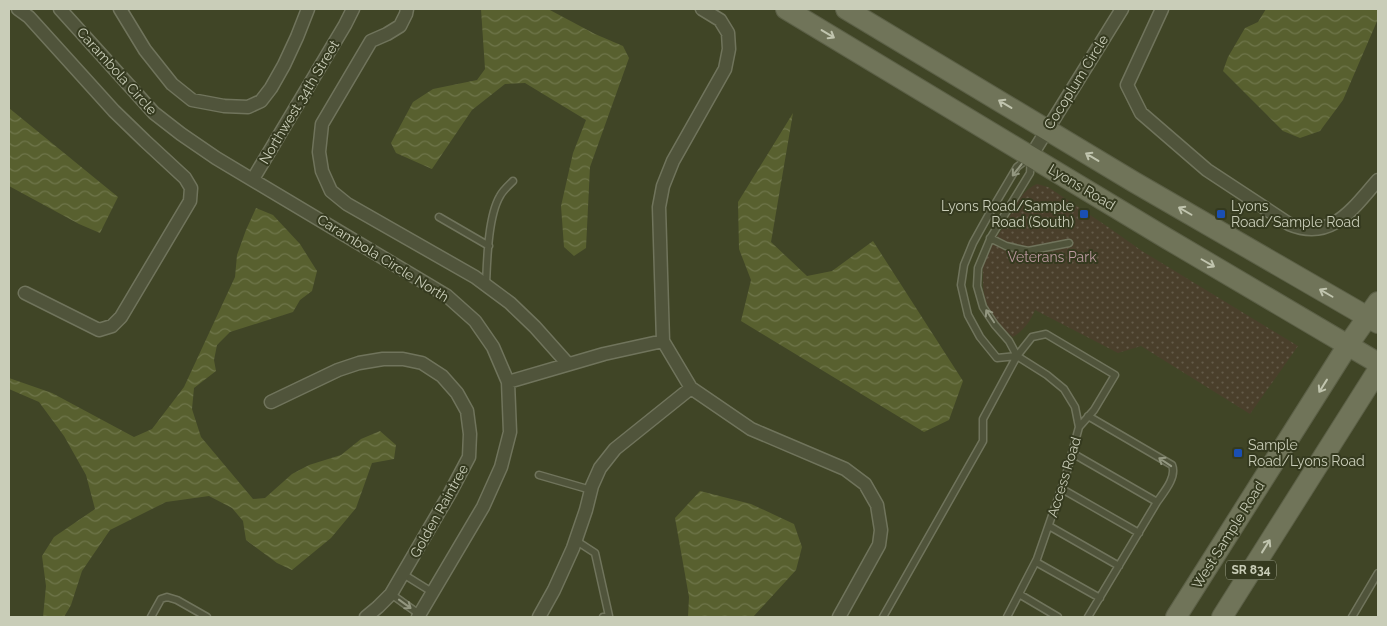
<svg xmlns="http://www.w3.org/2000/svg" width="1387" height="626" viewBox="0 0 1387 626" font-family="Raleway,sans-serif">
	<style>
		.park { fill: url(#park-dots) }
		.water { fill: url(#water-waves) }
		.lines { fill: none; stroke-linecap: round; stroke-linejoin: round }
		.lane-casing { stroke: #70745c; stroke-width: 9 }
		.street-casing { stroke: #70745c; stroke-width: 15 }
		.primary-casing { stroke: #5c6047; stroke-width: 22 }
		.lane { stroke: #50543b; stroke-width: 6 }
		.street { stroke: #50543b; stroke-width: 12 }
		.primary { stroke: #707459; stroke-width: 20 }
		.oneway { stroke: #c0c4ae }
		.oneway2 { stroke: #939780 }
		.transit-dot { fill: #1a4fb4; stroke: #353a1f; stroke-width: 2 }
		.labels { text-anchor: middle; stroke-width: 4; stroke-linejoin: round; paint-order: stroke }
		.shield { fill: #353a1f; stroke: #9da18a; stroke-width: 1 }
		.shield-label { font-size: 12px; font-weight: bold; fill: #c9cdb8 }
		.street-label { font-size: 14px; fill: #c9cdb8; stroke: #353a1f }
		.poi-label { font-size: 14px; fill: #c9cdb8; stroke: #353a1f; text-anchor: start }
		.park-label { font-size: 14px; fill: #bc9aa0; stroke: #353a1f }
	</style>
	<defs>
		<pattern id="park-dots" width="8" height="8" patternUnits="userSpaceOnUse" patternTransform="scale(1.25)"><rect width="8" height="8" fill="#4a3f2b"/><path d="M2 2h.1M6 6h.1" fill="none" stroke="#635a48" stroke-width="1.8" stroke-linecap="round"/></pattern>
		<pattern id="water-waves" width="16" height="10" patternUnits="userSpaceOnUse" patternTransform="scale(1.25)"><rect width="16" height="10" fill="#58602f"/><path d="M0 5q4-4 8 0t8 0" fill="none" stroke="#6f764b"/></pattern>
	</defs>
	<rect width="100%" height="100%" fill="#404526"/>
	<path class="park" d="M1037 184 1048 187 1108 227 1142 251 1298 346 1250 414 1141 346 1118 353 1035 310C1030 322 1024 330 1013 337 993 322 982 303 983 278 983 273 982 267 984 263 989 247 1000 233 1008 219 1017 204 1021 191 1037 184Z"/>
	<path class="water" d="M481 9H548L595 34 623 46 629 58 590 167 586 248 574 256 564 247 561 206 573 153 586 120 525 83 505 84 472 110 432 169 396 153 391 143 413 102 433 89 477 80 485 69Z
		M1266 9H1378V19L1343 100 1320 131 1300 138 1283 131 1223 71 1228 57 1245 28 1258 22Z
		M9 108 118 197 100 233 79 224 9 186Z
		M793 113 771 242 807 276 832 271 873 241 963 381 949 420 924 432 741 321 751 280 739 249 738 202Z
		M256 208 273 215 300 244 317 271 312 291 300 300 293 312 230 332 217 345 214 360 216 371 194 388 192 409 201 437 253 499 265 498 292 474 309 465 341 455 361 439 380 431 396 445 394 459 372 463 356 508 331 538 292 570 277 563 246 540 243 521 232 508 209 496 166 502 110 530 82 571 71 605 64 617H43L46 586 42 556 54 537 95 509 86 475 64 436 39 402 9 389V378L52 393 134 437 152 429 184 387 235 277 237 255 246 230Z
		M700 491 751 504 794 524 802 547 796 570 753 617H688L689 597 675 518Z"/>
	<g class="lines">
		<defs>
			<path id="lane" d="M439 217 489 246
				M990 238 1006 246 1028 251 1069 243
				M486 285C487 261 488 216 500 196 503 190 509 185 513 181
				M1088 416 1172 465C1177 477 1164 492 1157 502
				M1072 453 1157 502 1088 617
				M539 475 591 490
				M1062 489 1139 533
				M1049 526 1119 566
				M575 540 595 553 609 616 603 617
				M1036 562 1100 598
				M403 574 432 592
				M391 594 419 614
				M1019 594 1058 617
				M151 617 161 599 167 597 177 600 207 617
				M883 617 983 441V419L1017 356 1032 337 1046 334 1115 375 1094 410 1079 427
				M1007 617 1037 559 1066 475 1079 427 1075 407 1064 389 1047 375 1017 356 1009 341 995 325 983 307 977 286 978 268 991 237 1030 173 1031 156 1017 167 988 216 973 243 964 265 961 285 968 315 980 337 997 358 1017 356
				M1352 617 1378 573"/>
			<path id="street" d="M18 9 29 17 114 111 145 141 185 178 191 188 190 201 121 317 112 326 99 330 25 293
				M60 9 154 113 181 134 216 158 447 296 475 321 493 347 508 382 510 432 501 467 483 507 418 617
				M120 9 145 50 172 84 192 100 224 106 248 107 261 101 271 88 284 65 297 37 308 9
				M407 9 406 14 400 26 387 34 371 41 322 124 319 152 322 171 331 191 347 204 475 277 510 303 535 327 568 364
				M1162 9 1127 85 1141 113 1207 170 1289 224C1332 242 1353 208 1378 180
				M1031 156 1122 9
				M253 179 345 25 353 9
				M663 341 659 207 663 186 673 161 725 69 729 49 728 33 720 20 702 9
				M508 382 604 354 663 341 691 388 751 429 845 469 865 484 877 505 881 530 879 545 839 617
				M271 402 338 370 359 363 383 359H403L422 363 442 376 457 393 467 411 470 434 469 457 450 493 391 594 378 607 366 617
				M539 617 554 590 573 548 586 510 592 486 600 468 615 449 691 388"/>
			<path id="primary" d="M786 9 1166 238 1378 363
				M846 9 1134 182 1378 323
				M1176 617 1348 345 1378 302
				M1222 617 1378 370"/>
		</defs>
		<use href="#lane" class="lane-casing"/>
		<use href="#street" class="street-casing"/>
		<use href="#primary" class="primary-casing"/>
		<use href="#lane" class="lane"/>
		<use href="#street" class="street"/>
		<use href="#primary" class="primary"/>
	</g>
	<defs><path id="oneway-shaft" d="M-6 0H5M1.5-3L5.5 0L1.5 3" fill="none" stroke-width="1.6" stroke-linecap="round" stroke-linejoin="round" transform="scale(1.25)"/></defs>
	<g class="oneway">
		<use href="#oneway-shaft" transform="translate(828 34) rotate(31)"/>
		<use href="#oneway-shaft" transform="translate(1005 104) rotate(-149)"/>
		<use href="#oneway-shaft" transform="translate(1092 157) rotate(-149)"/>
		<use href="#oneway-shaft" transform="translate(1185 211) rotate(-150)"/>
		<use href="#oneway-shaft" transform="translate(1208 263) rotate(30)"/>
		<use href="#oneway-shaft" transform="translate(1326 293) rotate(-150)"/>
		<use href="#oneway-shaft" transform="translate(1323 386) rotate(122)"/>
		<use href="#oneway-shaft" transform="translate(1266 546) rotate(-58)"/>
	</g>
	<g class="oneway2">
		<use href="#oneway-shaft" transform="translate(1017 170) rotate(128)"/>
		<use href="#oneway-shaft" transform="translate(990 316) rotate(-123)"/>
		<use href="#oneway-shaft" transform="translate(1165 462) rotate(-146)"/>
		<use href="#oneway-shaft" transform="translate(405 604) rotate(36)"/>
	</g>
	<g class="transit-dot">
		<rect x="1079" y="209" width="10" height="10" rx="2.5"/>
		<rect x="1216" y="209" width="10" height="10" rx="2.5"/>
		<rect x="1233" y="448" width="10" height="10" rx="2.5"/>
	</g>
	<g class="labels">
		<rect class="shield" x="1226" y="560.5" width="50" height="19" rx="4"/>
		<g class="shield-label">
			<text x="1251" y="574">SR 834</text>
		</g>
		<g class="street-label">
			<text transform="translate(117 71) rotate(48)" y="5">Carambola Circle</text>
			<text transform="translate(1076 82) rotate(-58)" y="5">Cocoplum Circle</text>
			<text transform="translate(299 102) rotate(-59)" y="5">Northwest 34th Street</text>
			<text transform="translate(1082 187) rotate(31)" y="5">Lyons Road</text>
			<text transform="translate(383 258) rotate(32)" y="5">Carambola Circle North</text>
			<text transform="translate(1064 477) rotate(-73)" y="5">Access Road</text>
			<text transform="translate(439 511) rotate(-61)" y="5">Golden Raintree</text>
			<text transform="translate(1228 535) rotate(-58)" y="5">West Sample Road</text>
		</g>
		<g class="poi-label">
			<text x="1074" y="211" text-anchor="end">Lyons Road/Sample<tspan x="1074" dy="16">Road (South)</tspan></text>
			<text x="1231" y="211">Lyons<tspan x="1231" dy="16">Road/Sample Road</tspan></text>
			<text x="1248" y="450">Sample<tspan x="1248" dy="16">Road/Lyons Road</tspan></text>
		</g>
		<g class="park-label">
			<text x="1052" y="262">Veterans Park</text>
		</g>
	</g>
	<rect width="1387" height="626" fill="none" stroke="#c9cdb8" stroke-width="20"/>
</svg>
